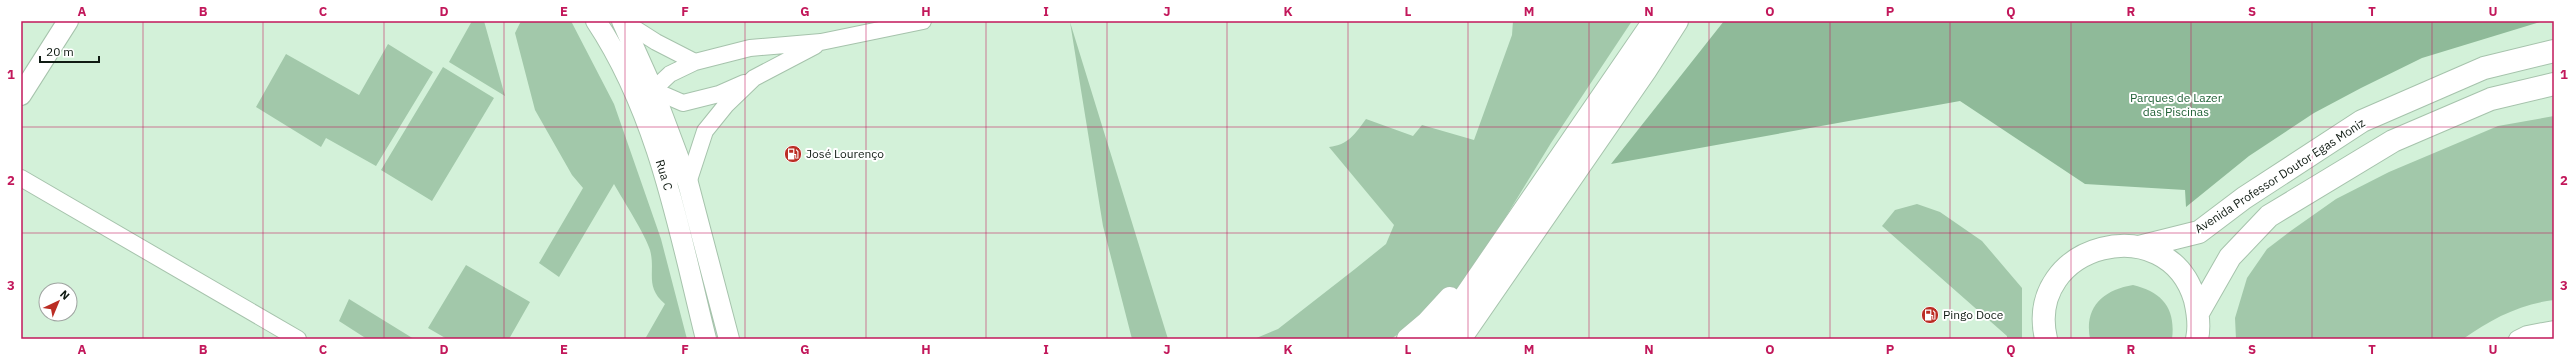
<svg xmlns="http://www.w3.org/2000/svg" width="2575" height="360" viewBox="0 0 2575 360" font-family="'IBM Plex Sans',sans-serif">
	<style>
		.green { fill: #a2c8aa }
		.forest { fill: #8fba99 }
		.lines { fill: none; stroke-linecap: round; stroke-linejoin: round }
		.minor-casing { stroke: #a6c3ac; stroke-width: 18 }
		.tertiary-casing { stroke: #a6c3ac; stroke-width: 22 }
		.secondary-casing { stroke: #a6c3ac; stroke-width: 24 }
		.primary-casing { stroke: #a6c3ac; stroke-width: 24 }
		.minor { stroke: #fff; stroke-width: 16 }
		.tertiary { stroke: #fff; stroke-width: 20 }
		.secondary { stroke: #fff; stroke-width: 22 }
		.primary { stroke: #fff; stroke-width: 22 }
		.grid { fill: none; stroke: #c2185b; stroke-width: 1; stroke-opacity: 0.55 }
		.labels { text-anchor: middle; stroke-width: 4; stroke-linejoin: round; paint-order: stroke }
		.park-label { font-size: 12px; fill: #216137; stroke: #fff }
		.poi-label { font-size: 12px; fill: #101b13; stroke: #fff; text-anchor: start }
		.street-label { font-size: 12px; fill: #101b13; stroke: #fff }
		.neatline { fill: none; stroke: #c2185b; stroke-width: 1.5 }
		.grid-label { font-size: 13px; text-anchor: middle; font-weight: bold; fill: #c2185b }
	</style>
	<rect width="100%" height="100%" fill="#d3f1d9"/>
	<path class="green" d="M472 21H484L505 96 449 62Z
		M521 21H571L614 104 661 239 687 339H645L665 304C644 286 656 272 650 250 645 234 623 200 614 184L559 277 539 263 583 188 572 175 535 110 515 33Z
		M1513 21H1632L1551 143 1502 223 1453 295 1391 339H1254L1278 329 1355 269 1386 244 1394 225 1329 147C1348 145 1355 134 1366 119L1413 136 1422 125 1474 140 1512 35Z
		M1070 22 1168 339H1132L1103 226Z
		M388 44 433 72 376 166 326 138 321 147 256 107 286 54 359 95Z
		M443 67 494 98 432 201 381 170Z
		M2554 116V300C2520 304 2491 319 2463 339H2236L2235 318 2247 278 2267 249 2292 230 2336 199 2389 172 2498 126Z
		M1917 204 1940 212 1982 241 2022 288V339H2007V336L1882 226 1895 210Z
		M466 265 530 302 509 339H447L428 328Z
		M2133 285C2162 292 2176 308 2172 339H2090C2084 307 2103 290 2133 285Z
		M349 299 414 339H367L339 321Z"/>
	<path class="forest" d="M1724 21H2538L2540 22 2422 58 2361 88 2314 113 2249 156 2186 207 2185 190 2085 184 1960 101 1611 164Z"/>
	<g class="lines">
		<defs>
			<path id="minor" d="M623 21 656 42 695 62 750 48 821 42 923 21
				M653 90 683 103 719 94 744 83
				M645 94 653 90 670 74 695 62
				M21 178 298 339
				M688 183 705 131 726 105 754 78 815 46
				M2517 339 2527 334 2554 329"/>
			<path id="tertiary" d="M596 21C659 116 679 231 706 339
				M622 21 653 90 688 183 729 339
				M21 95 68 21"/>
			<path id="secondary" d="M2139 247 2199 232 2244 198 2362 121 2484 68 2554 51
				M2198 313 2230 257 2269 216 2393 141 2491 99 2554 84
				M2046 339C2024 243 2168 207 2195 300 2198 313 2200 326 2197 339"/>
			<path id="primary" d="M1408 339 1427 323 1450 298
				M1436 339 1654 21
				M1460 339 1645 71 1677 21"/>
		</defs>
		<use href="#minor" class="minor-casing"/>
		<use href="#tertiary" class="tertiary-casing"/>
		<use href="#secondary" class="secondary-casing"/>
		<use href="#primary" class="primary-casing"/>
		<use href="#minor" class="minor"/>
		<use href="#tertiary" class="tertiary"/>
		<use href="#secondary" class="secondary"/>
		<use href="#primary" class="primary"/>
	</g>
	<path class="grid" d="M143 21V339M263 21V339M384 21V339M504 21V339M625 21V339M745 21V339M866 21V339M986 21V339M1107 21V339M1227 21V339M1348 21V339M1468 21V339M1589 21V339M1709 21V339M1830 21V339M1950 21V339M2071 21V339M2191 21V339M2312 21V339M2432 21V339M21 127H2554M21 233H2554"/>
	<defs>
		<symbol id="fuel-disc" viewBox="-11 -11 22 22"><circle r="9.5" fill="#bb2d24" stroke="#fff"/><path d="M-5.5-6h7V0h2V4h1.3V-2.5L3-4.5l.8-.8L6-3V5H2.5V1h-1V6h-7ZM-4.2-4.7v3.2H.2V-4.7Z" fill="#fff"/></symbol>
	</defs>
	<g fill-rule="evenodd">
		<use href="#fuel-disc" x="783" y="144" width="20" height="20"/>
		<use href="#fuel-disc" x="1920" y="305" width="20" height="20"/>
	</g>
	<g class="labels">
		<g class="park-label">
			<text x="2176" y="102">Parques de Lazer<tspan x="2176" dy="14">das Piscinas</tspan></text>
		</g>
		<g class="poi-label">
			<text x="806" y="158">José Lourenço</text>
			<text x="1943" y="319">Pingo Doce</text>
		</g>
		<g class="street-label">
			<text transform="translate(664 175) rotate(73)" y="4">Rua C</text>
			<text transform="translate(2280 176) rotate(-33)" y="4">Avenida Professor Doutor Egas Moniz</text>
		</g>
	</g>
	<rect width="2575" height="360" fill="none" stroke="#ffffff" stroke-width="44"/>
	<g transform="translate(58 302) rotate(44)"><circle r="19" fill="#ffffff" stroke="#9fa4a1"/>
	<path d="M0-3L7 15L0 10L-7 15Z" fill="#bb2d24"/>
	<text y="-6" font-size="11" font-weight="bold" text-anchor="middle" fill="#101b13">N</text>
	</g>
	<path d="M40 56v6h59v-6" fill="none" stroke="#101b13" stroke-width="2"/>
	<text x="46" y="56" font-size="12" fill="#101b13" stroke="#ffffff" stroke-width="3" paint-order="stroke">20 m</text>
	<rect x="22" y="22" width="2531" height="316" class="neatline"/>
	<g class="grid-label">
		<text x="82" y="16">A</text>
		<text x="203" y="16">B</text>
		<text x="323" y="16">C</text>
		<text x="444" y="16">D</text>
		<text x="564" y="16">E</text>
		<text x="685" y="16">F</text>
		<text x="805" y="16">G</text>
		<text x="926" y="16">H</text>
		<text x="1046" y="16">I</text>
		<text x="1167" y="16">J</text>
		<text x="1288" y="16">K</text>
		<text x="1408" y="16">L</text>
		<text x="1529" y="16">M</text>
		<text x="1649" y="16">N</text>
		<text x="1770" y="16">O</text>
		<text x="1890" y="16">P</text>
		<text x="2011" y="16">Q</text>
		<text x="2131" y="16">R</text>
		<text x="2252" y="16">S</text>
		<text x="2372" y="16">T</text>
		<text x="2493" y="16">U</text>
		<text x="11" y="79">1</text>
		<text x="2564" y="79">1</text>
		<text x="11" y="185">2</text>
		<text x="2564" y="185">2</text>
		<text x="11" y="290">3</text>
		<text x="2564" y="290">3</text>
		<text x="82" y="354">A</text>
		<text x="203" y="354">B</text>
		<text x="323" y="354">C</text>
		<text x="444" y="354">D</text>
		<text x="564" y="354">E</text>
		<text x="685" y="354">F</text>
		<text x="805" y="354">G</text>
		<text x="926" y="354">H</text>
		<text x="1046" y="354">I</text>
		<text x="1167" y="354">J</text>
		<text x="1288" y="354">K</text>
		<text x="1408" y="354">L</text>
		<text x="1529" y="354">M</text>
		<text x="1649" y="354">N</text>
		<text x="1770" y="354">O</text>
		<text x="1890" y="354">P</text>
		<text x="2011" y="354">Q</text>
		<text x="2131" y="354">R</text>
		<text x="2252" y="354">S</text>
		<text x="2372" y="354">T</text>
		<text x="2493" y="354">U</text>
	</g>
</svg>
